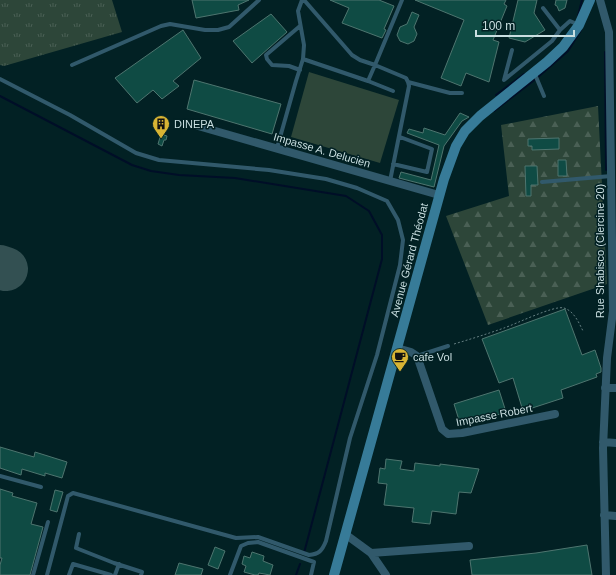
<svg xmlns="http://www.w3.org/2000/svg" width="616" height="575" viewBox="0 0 616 575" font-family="Helvetica,sans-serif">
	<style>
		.grass { fill: url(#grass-tufts) }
		.forest { fill: url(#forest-firs) }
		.green { fill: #2d4639 }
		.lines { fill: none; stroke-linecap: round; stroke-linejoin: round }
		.stream { stroke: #000e27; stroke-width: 2 }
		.runway { stroke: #335052; stroke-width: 44 }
		.building { fill: #0f4b44; stroke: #4e756f }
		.path { stroke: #657f82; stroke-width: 1; stroke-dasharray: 2 2; stroke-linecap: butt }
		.lane { stroke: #31596b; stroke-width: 4 }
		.street { stroke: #31596b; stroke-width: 8 }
		.secondary { stroke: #377b98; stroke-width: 10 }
		.labels { text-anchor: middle; stroke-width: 3; stroke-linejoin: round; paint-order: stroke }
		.poi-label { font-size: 11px; fill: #cadfe1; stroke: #022124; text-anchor: start }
		.street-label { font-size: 11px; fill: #cadfe1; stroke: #022124 }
	</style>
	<defs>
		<pattern id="grass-tufts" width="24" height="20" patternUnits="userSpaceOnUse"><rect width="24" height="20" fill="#2d4639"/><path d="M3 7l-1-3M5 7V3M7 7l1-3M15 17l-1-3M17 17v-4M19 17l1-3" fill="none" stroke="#4a6055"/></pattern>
		<pattern id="forest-firs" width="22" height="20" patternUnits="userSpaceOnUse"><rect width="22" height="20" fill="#2d4639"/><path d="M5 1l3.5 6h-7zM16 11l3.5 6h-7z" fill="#4a6055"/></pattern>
	</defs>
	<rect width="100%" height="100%" fill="#022124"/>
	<path class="grass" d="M0 0H112L122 32 4 66 0 65Z"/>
	<path class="forest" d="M598 106 607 284 488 325 446 216 509 196 501 125Z"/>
	<path class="green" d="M309 72 399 100 380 163 291 137Z"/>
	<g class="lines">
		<path class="stream" d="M578 16 582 0
			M605 52 606 170
			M538 77 568 51 581 30
			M496 95 524 74
			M0 96 132 165 151 171 179 175 235 178 346 196 369 211 382 235V259L304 553
			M494 111 537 78
			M296 575 300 564"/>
		<path class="runway" d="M0 267 6 269"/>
	</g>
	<path class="building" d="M192 0H249L238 5 239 10 196 18Z
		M330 0H379L394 6 384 29 386 30 382 38 342 23 349 8Z
		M415 0H506L504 4 507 6 493 40 499 42 489 82 466 73 461 86 441 78 464 20Z
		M518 0H537L534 13 545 30 525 42 509 38Z
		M556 0H567L565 8 559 11 557 6 555 5Z
		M412 12 419 15 414 27 417 34 414 41 408 44 400 41 397 35 400 27 407 24Z
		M271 14 287 32 252 63 233 41Z
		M183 30 201 58 173 81 179 86 162 99 153 90 137 103 115 78Z
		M194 80 281 104 272 134 187 109Z
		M460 113 469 117 462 121 444 146 434 187 399 178 401 172 431 180 439 145 407 133 409 129 423 133 424 128 445 135Z
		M161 134 167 136 166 140H164L162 146 158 144Z
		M559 138V149L532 150V146H528V139Z
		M558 160H566L567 176H558Z
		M525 166H537L538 185H531V196H526Z
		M565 309 582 355 595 350 601 368V372L596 374 597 377 561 390 563 398 523 411 513 378 499 383 482 339Z
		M499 390 506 412 472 423 470 417 459 420 454 404Z
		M0 447 34 457 35 452 67 462 62 478 45 473V476L22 469 21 475 0 468Z
		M386 459 402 461 400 469 414 471 415 463 440 466V464L479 469 471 493 459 492 456 514 432 511 430 524 412 522 414 508 384 505 387 484 378 483 380 468 385 469Z
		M0 489 13 493 12 496 37 503 31 524 43 527 30 575H0V565L2 558H0Z
		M55 490 63 492 57 512 50 510Z
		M587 545 592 575H472L470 560 536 553Z
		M215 547 225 551 218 569 208 565Z
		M252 552 264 556 263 561 273 565 270 575 259 573 258 575H255L244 572 246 566 242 564 244 556 250 558Z
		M179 563 203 569 201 575H175Z"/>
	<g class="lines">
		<path class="path" d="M454 344C471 339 487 334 504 328 516 324 554 305 564 308 574 311 579 323 583 331"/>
		<path class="lane" d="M543 8 560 30
			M512 50 504 80 552 41 560 30 570 21 579 25
			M303 59 368 81 375 65 360 60 352 55 304 0
			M72 65 161 26 170 24 205 30H218L229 27 259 0
			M300 70 289 66 272 65 267 59 266 55 300 26
			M534 72 544 96
			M0 79 70 115 136 153 159 160 269 170 326 179 357 188 387 201 398 220 403 240 400 265 377 355 350 438 326 541C322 551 319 554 309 555L258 537 236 538 73 493 68 496 47 575
			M368 81 393 91
			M408 82 450 93H462
			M277 148 296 81 303 59 304 45 298 11 302 0
			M393 164 427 172 432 149 400 137
			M390 181 409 86 408 82 406 78 375 65 402 0
			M542 182 611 176
			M417 356 448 346
			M0 476 41 487
			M79 534 76 548 114 563 142 572 141 575
			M33 575 48 522
			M69 575 73 564 111 575
			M115 575 119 564
			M230 575 241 546 248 543 258 542 314 562 311 575"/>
		<path class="street" d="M600 0 609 32 613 311 607 358 603 448 606 575
			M198 126 439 195
			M397 348 411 352 417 356 442 429 448 434 462 433 555 414
			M605 388H616
			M603 442 616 443
			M604 515 616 516
			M345 534 371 553 386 575
			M371 553 469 546"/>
		<path class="secondary" d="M334 575 444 179 456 146 465 131 480 116 547 62 563 47 579 25 590 0"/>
	</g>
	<defs>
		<symbol id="building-pin" viewBox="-11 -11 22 30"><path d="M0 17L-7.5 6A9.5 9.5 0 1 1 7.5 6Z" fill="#d8b434" stroke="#022124"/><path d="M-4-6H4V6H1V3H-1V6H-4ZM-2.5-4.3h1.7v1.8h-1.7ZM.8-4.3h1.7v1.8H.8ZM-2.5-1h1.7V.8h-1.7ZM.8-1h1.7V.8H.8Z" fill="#111"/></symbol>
		<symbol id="cafe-pin" viewBox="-11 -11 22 30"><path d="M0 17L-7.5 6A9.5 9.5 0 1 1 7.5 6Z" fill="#d8b434" stroke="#022124"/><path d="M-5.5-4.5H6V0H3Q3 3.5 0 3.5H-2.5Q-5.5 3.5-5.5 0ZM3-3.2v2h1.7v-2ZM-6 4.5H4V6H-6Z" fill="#111"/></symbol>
	</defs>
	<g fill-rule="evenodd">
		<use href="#building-pin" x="151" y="114" width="20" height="27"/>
		<use href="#cafe-pin" x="390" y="347" width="20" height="27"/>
	</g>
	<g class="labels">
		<g class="poi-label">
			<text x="174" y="128">DINEPA</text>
			<text x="413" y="361">cafe Vol</text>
		</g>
		<g class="street-label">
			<text transform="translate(322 150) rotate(16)" y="4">Impasse A. Delucien</text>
			<text transform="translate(600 251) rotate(-90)" y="4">Rue Shabisco (Clercine 20)</text>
			<text transform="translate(409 260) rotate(-75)" y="4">Avenue Gérard Théodat</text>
			<text transform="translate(494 415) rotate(-11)" y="4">Impasse Robert</text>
		</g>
	</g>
	<path d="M476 30v6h98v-6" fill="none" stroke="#cadfe1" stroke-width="2"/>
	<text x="482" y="30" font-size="12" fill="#cadfe1" stroke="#022124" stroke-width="3" paint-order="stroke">100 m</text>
</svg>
